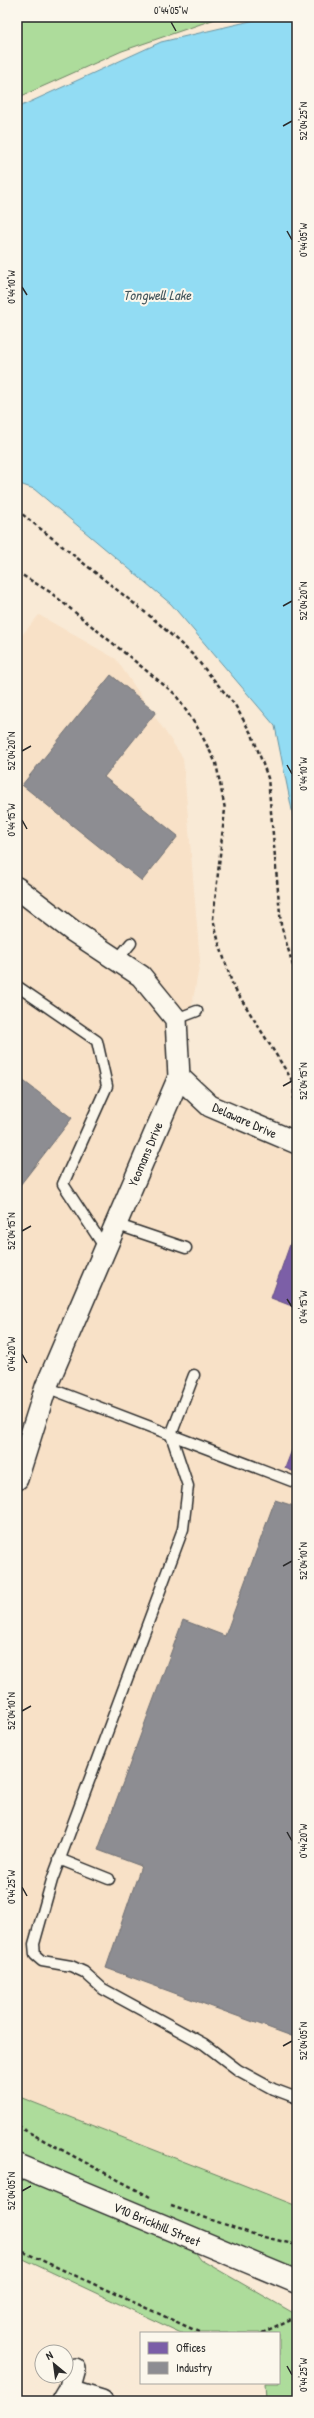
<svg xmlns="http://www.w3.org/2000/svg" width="314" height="2418" viewBox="0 0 314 2418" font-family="'Patrick Hand',sans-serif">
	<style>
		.built { fill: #f8e1c7 }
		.green { fill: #addc9b; stroke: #6c8463 }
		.water { fill: #92dcf3; stroke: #6995a3 }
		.offices { fill: #7b5ea7; stroke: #634f82 }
		.industry { fill: #8d8d92; stroke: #707073 }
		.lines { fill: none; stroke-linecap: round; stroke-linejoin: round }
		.lane-casing { stroke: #2b2b2b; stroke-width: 13 }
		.street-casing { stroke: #2b2b2b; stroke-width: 24 }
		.secondary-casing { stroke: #2b2b2b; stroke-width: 25 }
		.path { stroke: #2b2b2b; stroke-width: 2.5; stroke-dasharray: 4 3; stroke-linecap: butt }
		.lane { stroke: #fbf7ec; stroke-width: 10 }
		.street { stroke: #fbf7ec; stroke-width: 21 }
		.secondary { stroke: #fbf7ec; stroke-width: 22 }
		.ticks { fill: none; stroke: #2b2b2b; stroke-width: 1.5 }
		.labels { text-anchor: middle; stroke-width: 4; stroke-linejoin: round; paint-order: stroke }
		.street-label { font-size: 13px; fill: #2b2b2b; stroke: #fbf7ec }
		.water-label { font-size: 14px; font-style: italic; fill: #45575d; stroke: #fbf7ec }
		.neatline { fill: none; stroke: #2b2b2b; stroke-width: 1.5 }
		.ticks-label { font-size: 10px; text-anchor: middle; fill: #2b2b2b }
	</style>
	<rect width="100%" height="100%" fill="#f9ead6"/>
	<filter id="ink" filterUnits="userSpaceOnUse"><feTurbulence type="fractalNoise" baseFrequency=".025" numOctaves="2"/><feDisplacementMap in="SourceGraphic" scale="8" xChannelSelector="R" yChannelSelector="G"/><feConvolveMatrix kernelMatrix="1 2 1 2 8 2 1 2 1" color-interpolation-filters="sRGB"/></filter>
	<g filter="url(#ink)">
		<path class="built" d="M39 615 116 659 183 758 200 962 179 1076 297 1135V2206L17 2096V641Z"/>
		<path class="green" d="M17 17H221L122 51 17 98Z
			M17 2096 297 2206V2282L183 2235 201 2260 297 2315V2401H266L265 2383H279V2333H181L17 2256Z"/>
		<path class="water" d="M268 17H297V835L275 726 171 604 34 489 17 483V108L161 42Z"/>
		<path class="offices" d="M293 1236 297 1237V1308L271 1298Z
			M297 1437V1473L285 1468Z"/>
		<path class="industry" d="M111 675 156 712 104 777 178 836 142 881 22 785Z
			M17 1076 72 1118 17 1189Z
			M275 1500 297 1507V2038L106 1968 141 1866 98 1850 183 1620 225 1636Z"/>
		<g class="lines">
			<defs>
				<path id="lane" d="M117 960 131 943
					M17 986 97 1041 107 1086 63 1184 105 1248
					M176 1019 197 1011
					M115 1224 186 1248
					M194 1375 171 1435 188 1486 183 1529 52 1880 34 1944 35 1955 42 1961 71 1966 84 1972 103 1989 204 2044 238 2070 273 2089 297 2098
					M46 1387 297 1483
					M59 1859 109 1879"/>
				<path id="street" d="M17 888 73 931 141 976 176 1019 179 1077 46 1387 17 1479
					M179 1077 210 1106 297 1143
					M69 2391 75 2369
					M63 2401 69 2391 102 2401"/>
				<path id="secondary" d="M17 2165 297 2282"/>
			</defs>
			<use href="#lane" class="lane-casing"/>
			<use href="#street" class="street-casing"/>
			<use href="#secondary" class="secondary-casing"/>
			<path class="path" d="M17 510 156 621 193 655 235 705 253 737 268 778 281 925 297 979
				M17 572 50 592 175 694 199 730 216 763 225 809 213 919 219 943 233 986 297 1088
				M294 1122V1087
				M17 2126 150 2197
				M171 2206 256 2235 297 2245
				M17 2249 201 2333
				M262 2333 297 2316"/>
			<use href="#lane" class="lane"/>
			<use href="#street" class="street"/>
			<use href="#secondary" class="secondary"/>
		</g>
	</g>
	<path class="ticks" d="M171 22 176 31M283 126 292 121M287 231 292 240M22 287 27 295M283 606 292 601M22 751 31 746M287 765 292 774M22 820 27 829M283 1086 292 1081M22 1231 31 1226M287 1299 292 1307M22 1354 27 1363M283 1566 292 1561M22 1711 31 1706M287 1832 292 1841M22 1887 27 1896M283 2046 292 2041M22 2191 31 2186M287 2366 292 2375"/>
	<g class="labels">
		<g class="street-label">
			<text transform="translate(245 1120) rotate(24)" y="5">Delaware Drive</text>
			<text transform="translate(145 1154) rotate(-67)" y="5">Yeomans Drive</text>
			<text transform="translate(157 2224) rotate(23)" y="5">V10 Brickhill Street</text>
		</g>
		<g class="water-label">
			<text x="157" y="300">Tongwell Lake</text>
		</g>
	</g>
	<rect width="314" height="2418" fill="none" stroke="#fbf7ec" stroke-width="44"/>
	<rect x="140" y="2332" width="140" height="52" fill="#fbf7ec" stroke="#a8a59f"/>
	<rect x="148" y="2342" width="20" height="12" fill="#7b5ea7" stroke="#a8a59f"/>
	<text x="176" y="2352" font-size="12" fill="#2b2b2b">Offices</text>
	<rect x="148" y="2362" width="20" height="12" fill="#8d8d92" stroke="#a8a59f"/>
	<text x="176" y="2372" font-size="12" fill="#2b2b2b">Industry</text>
	<g transform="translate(54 2364) rotate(331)"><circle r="19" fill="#fbf7ec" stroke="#a8a59f"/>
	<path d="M0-3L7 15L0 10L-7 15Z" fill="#2b2b2b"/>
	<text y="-6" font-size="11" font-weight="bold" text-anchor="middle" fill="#2b2b2b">N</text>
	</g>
	<rect x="22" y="22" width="270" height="2374" class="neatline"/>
	<g class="ticks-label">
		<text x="171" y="14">0°44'05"W</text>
		<text transform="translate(303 121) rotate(-90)" y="4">52°04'25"N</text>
		<text transform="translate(303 240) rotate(-90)" y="4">0°44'05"W</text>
		<text transform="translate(11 287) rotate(-90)" y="4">0°44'10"W</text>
		<text transform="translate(303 601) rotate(-90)" y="4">52°04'20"N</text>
		<text transform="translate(11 751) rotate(-90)" y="4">52°04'20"N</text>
		<text transform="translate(303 774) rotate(-90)" y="4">0°44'10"W</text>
		<text transform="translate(11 820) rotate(-90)" y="4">0°44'15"W</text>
		<text transform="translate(303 1081) rotate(-90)" y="4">52°04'15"N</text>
		<text transform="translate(11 1231) rotate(-90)" y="4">52°04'15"N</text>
		<text transform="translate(303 1307) rotate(-90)" y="4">0°44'15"W</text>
		<text transform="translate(11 1354) rotate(-90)" y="4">0°44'20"W</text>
		<text transform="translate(303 1561) rotate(-90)" y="4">52°04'10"N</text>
		<text transform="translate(11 1711) rotate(-90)" y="4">52°04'10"N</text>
		<text transform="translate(303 1841) rotate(-90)" y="4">0°44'20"W</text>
		<text transform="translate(11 1887) rotate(-90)" y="4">0°44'25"W</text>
		<text transform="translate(303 2041) rotate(-90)" y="4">52°04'05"N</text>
		<text transform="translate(11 2191) rotate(-90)" y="4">52°04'05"N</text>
		<text transform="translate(303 2375) rotate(-90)" y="4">0°44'25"W</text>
	</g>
</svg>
